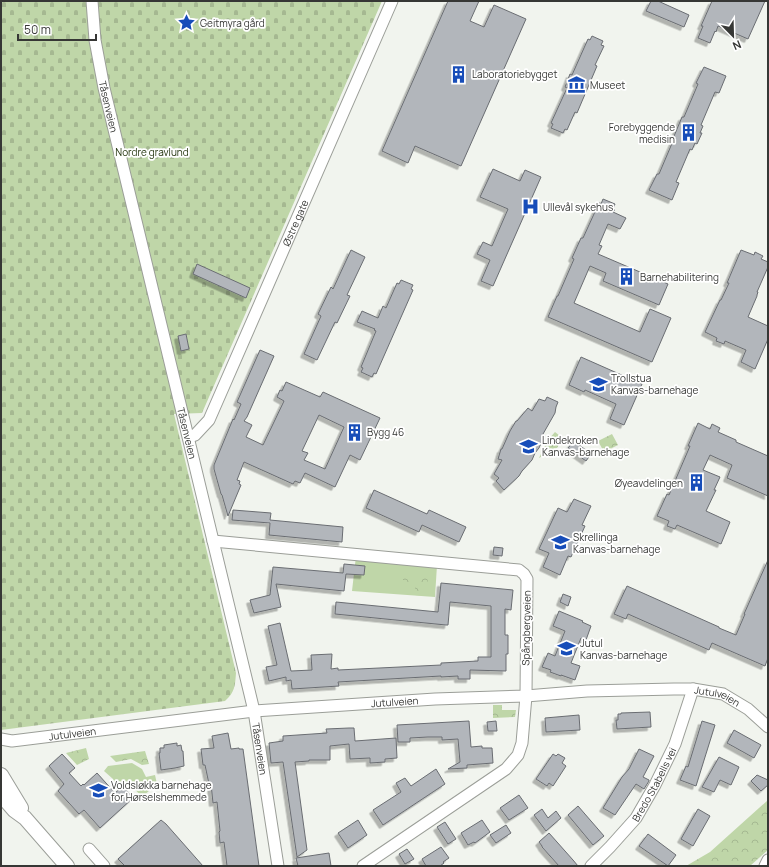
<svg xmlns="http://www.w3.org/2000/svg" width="769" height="867" viewBox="0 0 769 867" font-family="Manrope,sans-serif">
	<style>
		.grass { fill: #bfd6a8 }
		.cemetery { fill: url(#cemetery-stones) }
		.park { fill: url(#park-crowns) }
		.building { fill: #b2b6bb; stroke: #6a6d72; fill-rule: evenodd; filter: url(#shadow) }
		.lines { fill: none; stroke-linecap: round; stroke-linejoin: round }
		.minor-casing { stroke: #9b9e98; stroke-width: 13 }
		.tertiary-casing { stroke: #9b9e98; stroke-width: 16 }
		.minor { stroke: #fff; stroke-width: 11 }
		.tertiary { stroke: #fff; stroke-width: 14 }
		.labels { text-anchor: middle; stroke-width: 3.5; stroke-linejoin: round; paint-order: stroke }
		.poi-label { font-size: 10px; fill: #363735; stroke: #fff; text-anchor: start }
		.street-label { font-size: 10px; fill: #363735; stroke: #fff }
		.park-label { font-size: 10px; fill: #23340d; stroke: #fff }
	</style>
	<defs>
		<pattern id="cemetery-stones" width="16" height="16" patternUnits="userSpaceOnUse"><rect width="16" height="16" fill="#bfd6a8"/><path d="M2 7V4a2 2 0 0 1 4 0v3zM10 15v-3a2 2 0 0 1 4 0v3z" fill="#a5b891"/></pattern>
		<pattern id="park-crowns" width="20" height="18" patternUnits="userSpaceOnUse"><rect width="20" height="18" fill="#bfd6a8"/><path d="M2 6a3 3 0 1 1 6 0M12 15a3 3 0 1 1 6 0" fill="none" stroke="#a5b891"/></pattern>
		<filter id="shadow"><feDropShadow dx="-3.5" dy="3.5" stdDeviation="0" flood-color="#0004"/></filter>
	</defs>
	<rect width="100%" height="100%" fill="#f1f4ee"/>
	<path class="grass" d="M356 556 437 565 435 597 352 591Z
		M132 763 142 769 146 777 155 775 157 784 142 797 129 783 125 781 115 783 113 779 104 771 108 766Z"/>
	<path class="cemetery" d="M1 1H382L202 413 174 414 236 673C235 686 235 692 225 701L1 730Z"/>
	<path class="park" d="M555 432 560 436V443L557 448 539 458 548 440Z
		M612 434 618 445 604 452 598 441Z
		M411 573 428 574 427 596 415 595V584L403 582V578Z
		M493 705H502V710H516L515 717 493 718Z
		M86 748 89 759 77 765 66 753Z
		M145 751 149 764 142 765 131 759 116 762 110 756Z
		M768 800V850L750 866H686L710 852Z"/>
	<path class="building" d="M448 1H479L470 21 484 27 494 5 526 19 461 166 415 146 408 163 382 151Z
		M651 1H658L689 15 684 27 646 11Z
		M712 1H765L748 39 718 26 716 32 715 31 710 43 698 38 703 26H701Z
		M592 36 603 41 601 45 604 46 595 65 597 66 577 113 575 112 567 130 565 129 563 133 551 128 553 124 551 123 567 88 565 87 570 74 572 75 588 39 590 40Z
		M704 67 726 76 719 93 715 92 701 125 703 126 700 133H702L697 144 695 143 692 150 690 149 676 182 679 183 672 200 649 190 657 174H659L673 141H672L682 117H684L698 84 696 83Z
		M493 169 520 181 525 170 541 177 493 286 481 281 490 260 477 254 483 242 492 246 508 209 480 197Z
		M603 199 615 204 613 209 615 210 613 212 626 218 620 229 608 224 599 245 602 246 598 254 668 284 659 305 603 281 606 273 590 266 574 303 640 332 650 309 671 318 652 362 548 317 557 296H558L574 259 572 258 581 238H583L599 203 601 204Z
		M351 250 365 257 347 295 350 296 337 323 335 322 317 360 304 354 321 316 318 314 331 287 333 289Z
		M741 250 754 255 755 252 763 256 761 259 768 262V267L757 292H758L757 295V296L748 317 768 326V339L755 369 741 362 746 350 725 341 724 344 716 341 717 338 705 332 720 300H721L729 283H727Z
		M197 264 250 288 246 298 193 274Z
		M401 280 413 285 411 289 413 290 376 374 374 373 372 377 361 372 363 368 361 367 376 331 374 330 375 329 357 322 362 311 378 318 383 306 386 308 397 283 399 284Z
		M186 334 189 349 181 351 178 336Z
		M260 350 274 356 247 417 244 421 252 425 246 437 263 445 284 401 277 397 280 390 282 391 286 382 320 397 323 392 380 418 360 460 350 455 335 487 305 473 300 483 295 481 293 484 244 462 237 480 240 481 239 484 241 485 228 516 222 495 221 494 214 469V465L233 419 234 420 241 404 237 402ZM319 415 344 427 325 469 304 460 308 453 302 451Z
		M581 357 642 384 624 425 610 419 616 404 585 390 584 392 569 385Z
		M547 397 558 402 556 407 555 413 543 434 542 441 539 448 535 453 532 460 522 471 519 476 504 490 496 481 499 478 494 474 502 460 498 459 501 449H502L510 431 516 421H517L528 408 532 411 539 399 545 401Z
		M698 423 710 429 712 424 720 428 718 432 736 440V442L768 456V496L727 478 732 465 710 455 703 470 720 477 714 490H716L706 511 730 522 721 544 677 525 675 529 667 526 669 521 657 516 667 494 669 495 690 446H688Z
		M574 441 591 454 586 461 568 448Z
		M374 490 427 514 429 510 466 527 459 542 422 525 419 532 366 508Z
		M574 499 591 506 582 525 585 526 571 557 568 556 560 575 543 567 549 553 539 549 558 508 567 512Z
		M233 510 271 513 270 520 343 527 342 542 269 535 270 523 232 520Z
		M494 547 503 548 502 556 493 555Z
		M768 560V658L765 666 712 643 709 650 628 614 626 619 614 614 627 586 719 627V628L736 635 745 614H744Z
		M344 564 365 566 364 575 346 574 344 591 276 584 281 607 254 613 250 600 270 595 273 567 343 573Z
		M441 583 513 590 511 610 505 609V635H508V654H506V671L470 670V679H458V676L441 677V676L338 682 339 686 292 689 291 680 286 681V677L269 681 266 667 277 665 268 626 280 623 291 671 312 670 311 655 332 654 331 669 338 668V670L441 665V663L478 661V657H491V606L450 602 448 625H446L335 614 336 602 438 612Z
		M563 594 571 597 568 606 560 602Z
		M559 611 583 621 582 622 591 626 586 640 581 638 571 663 580 666 575 680 561 675V676L550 672 551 670 542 667 548 653 555 656 565 631 553 626Z
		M650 712 651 727 617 729 616 720H618V714H621V713Z
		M579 715 580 730 546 732 545 718Z
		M469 721 471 747 482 746V748H492L493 763 467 765V768L448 769 460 762 458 739 442 740V737H428L410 738V742H398L397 725Z
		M496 721 497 731H488L487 722Z
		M702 721 715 725 696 786 680 780 686 766 688 767Z
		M349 728H354L355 741 396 738 397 758 385 759V762L370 763V758L350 759 349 744 330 746V760H309V761L295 762 307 850 297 857 283 762 271 763 269 743 283 741V736L327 733 326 729Z
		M734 730 761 745 754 758 727 743Z
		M228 733 231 749 239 748V749H243L259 866H227L224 842 220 843 219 832 220 831 217 802 213 803 211 784H209L205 765H203L201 749 214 748 212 736Z
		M177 743V746L181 745 182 751H183L184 766 175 768 161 770 159 753H160V748H164V745Z
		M639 749 654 756 643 777 649 780V781L644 789 636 784 615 815 603 808 622 777 629 769Z
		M62 754 75 768 69 773 81 786 83 784 84 785 97 773 115 793 123 786 133 798 100 828 84 810 79 814 58 791 64 784 49 766Z
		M553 754 556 756 558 754 565 758 562 763 566 766 553 786 549 783 547 786 536 779Z
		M719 757 739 767 731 785 720 780 714 792 702 787Z
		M436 769 445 784 383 825 373 810 401 792 396 783 405 778 411 786Z
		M757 775 768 780V785L761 791 751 781Z
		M519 795 528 808 509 820 500 808Z
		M578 806 604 836 593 845 568 815Z
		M542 809 548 818 556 811 561 818 546 831 534 815Z
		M698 809 710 816 693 846 681 839Z
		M161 820 166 824 203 866H125L118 859Z
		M358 820 367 835 348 848 338 833Z
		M482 820 490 832 475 843 474 842 468 845 461 833Z
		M445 822 456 839 448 844 437 827Z
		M506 825 511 833 496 843 490 835Z
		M549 833 573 860 578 866H559L542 847V846L539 842Z
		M648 834 676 855 668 866 639 846Z
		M441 847 449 858 443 862 444 863 440 866H426L422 859Z
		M407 849 414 859 405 864 399 854Z
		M329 853 331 866H298L296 858Z"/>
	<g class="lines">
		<defs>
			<g id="minor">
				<path id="s1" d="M92 1 95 40 104 88 254 711 278 866"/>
				<path id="s2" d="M189 437 195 435 209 420 392 1"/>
				<path d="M213 541 519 570 524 574 527 579 526 696 522 743 518 755 506 769 363 866"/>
				<path id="s3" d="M1 739 12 741 254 711 435 699 526 696 587 691 674 689H693L723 694 748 709 768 727"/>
				<path d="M89 849 104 866"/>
				<path id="s4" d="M591 866 610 847 636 818 655 785 675 744 693 689"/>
				<path d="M765 866 768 860"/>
			</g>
			<path id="tertiary" d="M1 775 21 808
				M1 795 14 810 25 818 67 866"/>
		</defs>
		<use href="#minor" class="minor-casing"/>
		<use href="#tertiary" class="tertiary-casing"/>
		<use href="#minor" class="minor"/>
		<use href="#tertiary" class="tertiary"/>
	</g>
	<defs>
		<symbol id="sight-bare" viewBox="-9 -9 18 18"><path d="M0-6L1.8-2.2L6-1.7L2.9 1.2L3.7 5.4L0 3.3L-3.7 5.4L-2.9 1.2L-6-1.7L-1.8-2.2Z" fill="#174db9" stroke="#fff" stroke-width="2.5" paint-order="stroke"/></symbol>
		<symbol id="building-bare" viewBox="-9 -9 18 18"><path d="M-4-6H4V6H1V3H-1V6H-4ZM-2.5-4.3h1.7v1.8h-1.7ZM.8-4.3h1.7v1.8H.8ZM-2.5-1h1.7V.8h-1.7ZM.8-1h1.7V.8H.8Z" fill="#174db9" stroke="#fff" stroke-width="2.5" paint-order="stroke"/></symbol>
		<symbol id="museum-bare" viewBox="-9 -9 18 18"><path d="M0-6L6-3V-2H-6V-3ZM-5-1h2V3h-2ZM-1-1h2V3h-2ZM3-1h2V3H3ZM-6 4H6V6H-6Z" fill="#174db9" stroke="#fff" stroke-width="2.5" paint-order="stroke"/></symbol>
		<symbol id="hospital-bare" viewBox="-9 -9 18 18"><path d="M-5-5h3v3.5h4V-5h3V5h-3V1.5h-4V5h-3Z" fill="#174db9" stroke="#fff" stroke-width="2.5" paint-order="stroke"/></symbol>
		<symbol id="school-bare" viewBox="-9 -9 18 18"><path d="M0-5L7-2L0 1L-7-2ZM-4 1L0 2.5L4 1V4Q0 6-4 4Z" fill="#174db9" stroke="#fff" stroke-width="2.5" paint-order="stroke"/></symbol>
	</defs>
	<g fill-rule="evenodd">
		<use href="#sight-bare" x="174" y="10" width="25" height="25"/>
		<use href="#building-bare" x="446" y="62" width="25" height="25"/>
		<use href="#museum-bare" x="564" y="72" width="25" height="25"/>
		<use href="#building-bare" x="676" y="120" width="25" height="25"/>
		<use href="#hospital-bare" x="518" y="194" width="25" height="25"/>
		<use href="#building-bare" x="614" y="264" width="25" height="25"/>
		<use href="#school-bare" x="586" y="372" width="25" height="25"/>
		<use href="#building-bare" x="342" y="420" width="25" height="25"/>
		<use href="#school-bare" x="516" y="434" width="25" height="25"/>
		<use href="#building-bare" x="684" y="470" width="25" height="25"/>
		<use href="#school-bare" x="548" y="530" width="25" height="25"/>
		<use href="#school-bare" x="554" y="636" width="25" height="25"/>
		<use href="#school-bare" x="86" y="778" width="25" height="25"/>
	</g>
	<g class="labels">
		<g class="poi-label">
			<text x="200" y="27">Geitmyra gård</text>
			<text x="472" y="78">Laboratoriebygget</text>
			<text x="590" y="89">Museet</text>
			<text x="675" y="131" text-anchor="end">Forebyggende<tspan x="675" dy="12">medisin</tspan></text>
			<text x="543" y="211">Ullevål sykehus</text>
			<text x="640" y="281">Barnehabilitering</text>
			<text x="611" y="382">Trollstua<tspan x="611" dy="12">Kanvas-barnehage</tspan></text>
			<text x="367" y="436">Bygg 46</text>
			<text x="542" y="444">Lindekroken<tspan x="542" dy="12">Kanvas-barnehage</tspan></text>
			<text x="683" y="487" text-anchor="end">Øyeavdelingen</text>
			<text x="573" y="541">Skrellinga<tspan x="573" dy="12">Kanvas-barnehage</tspan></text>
			<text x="580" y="647">Jutul<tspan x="580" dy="12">Kanvas-barnehage</tspan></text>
			<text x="111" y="789">Voldsløkka barnehage<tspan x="111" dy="12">for Hørselshemmede</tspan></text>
		</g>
		<g class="street-label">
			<text dy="4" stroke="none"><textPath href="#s1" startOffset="107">Tåsenveien</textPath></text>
			<text dy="4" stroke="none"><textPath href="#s2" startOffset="242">Østre gate</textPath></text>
			<text dy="4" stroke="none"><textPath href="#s1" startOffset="443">Tåsenveien</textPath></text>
			<text transform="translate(526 628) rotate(-89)" y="4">Spångbergveien</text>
			<text dy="4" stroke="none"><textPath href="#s3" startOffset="720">Jutulveien</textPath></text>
			<text dy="4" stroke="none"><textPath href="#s3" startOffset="396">Jutulveien</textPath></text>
			<text dy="4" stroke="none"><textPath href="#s3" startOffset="72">Jutulveien</textPath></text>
			<text dy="4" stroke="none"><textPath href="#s1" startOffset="767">Tåsenveien</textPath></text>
			<text dy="4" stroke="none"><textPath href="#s4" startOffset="104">Bredo Stabells vei</textPath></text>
		</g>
		<g class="park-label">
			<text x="152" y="156">Nordre gravlund</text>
		</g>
	</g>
	<rect width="769" height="867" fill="none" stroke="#363735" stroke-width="4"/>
	<g transform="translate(733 36) rotate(157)" stroke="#ffffff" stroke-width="3" paint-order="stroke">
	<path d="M0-3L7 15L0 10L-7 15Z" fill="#363735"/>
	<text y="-6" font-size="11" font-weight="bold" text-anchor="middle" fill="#363735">N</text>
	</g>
	<path d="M18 34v6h78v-6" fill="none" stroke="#363735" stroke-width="2"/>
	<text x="24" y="34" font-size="12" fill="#363735" stroke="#ffffff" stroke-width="3" paint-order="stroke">50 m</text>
</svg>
